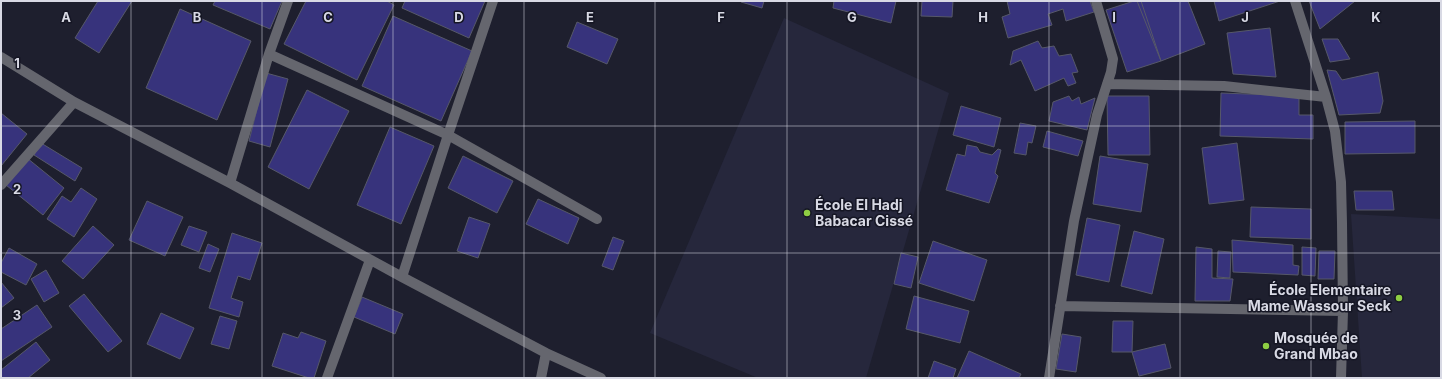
<svg xmlns="http://www.w3.org/2000/svg" width="1442" height="379" viewBox="0 0 1442 379" font-family="Inter,sans-serif">
	<style>
		.built { fill: #26273c }
		.building { fill: #37337c; stroke: #565869 }
		.lines { fill: none; stroke-linecap: round; stroke-linejoin: round }
		.minor { stroke: #65666e; stroke-width: 10 }
		.grid { fill: none; stroke: #d8d9e4; stroke-width: 1; stroke-opacity: 0.55 }
		.poi-dot { fill: #8ece43; stroke: #151624; stroke-width: 1.5 }
		.labels { text-anchor: middle; stroke-width: 3; stroke-linejoin: round; paint-order: stroke }
		.poi-label { font-size: 14px; font-weight: bold; fill: #d8d9e4; stroke: #151624; text-anchor: start }
		.grid-label { font-size: 13px; text-anchor: middle; font-weight: bold; fill: #d8d9e4; stroke: #151624; stroke-width: 3; stroke-linejoin: round; paint-order: stroke }
	</style>
	<rect width="100%" height="100%" fill="#1e1f2e"/>
	<path class="built" d="M784 18 949 93 866 378H758L650 333Z
		M1351 214 1441 219V378H1362Z"/>
	<path class="building" d="M98 1H132L99 53 75 38Z
		M215 1H282L270 29 213 5Z
		M306 1H387L394 5 357 80 284 44Z
		M405 1H485L469 38 402 8Z
		M742 1H764L762 8 741 2Z
		M834 1H896L891 23 833 8Z
		M922 1H953L952 17 921 16Z
		M1007 1H1090L1094 12 1066 21 1063 9 1048 14 1052 25 1008 38 1002 17 1010 14Z
		M1134 1H1141L1161 61 1127 72 1106 10Z
		M1137 1H1188L1205 44 1161 61Z
		M1214 1H1280L1219 21Z
		M1309 1H1355L1320 29Z
		M180 9 251 41 217 120 146 88Z
		M393 16 472 51 441 121 362 86Z
		M577 22 618 39 607 64 567 47Z
		M1270 28 1276 77 1233 74 1227 33Z
		M1322 39H1338L1350 59 1330 62Z
		M1038 41 1042 48 1054 46 1059 56 1071 54 1078 72 1072 73 1076 83 1068 86 1064 78 1035 91 1021 60 1010 65 1013 51Z
		M1327 70 1336 71 1342 80 1378 72 1383 101 1380 113 1339 115Z
		M266 73 288 79 270 147 249 141Z
		M307 90 349 111 309 189 268 167Z
		M1221 93 1299 96V115H1313V139L1220 136Z
		M1069 96 1072 101 1079 97 1081 104 1095 98 1087 130 1049 121 1053 102Z
		M1107 96H1149L1150 155H1108Z
		M961 106 1001 118 994 147 953 135Z
		M1 113 27 134 1 166Z
		M1415 121V153L1345 154V122Z
		M1020 123 1036 126 1032 143 1028 142 1026 155 1014 153Z
		M390 127 434 146 401 224 357 205Z
		M1047 131 1083 141 1078 156 1043 147Z
		M41 143 82 168 75 181 34 155Z
		M1237 143 1244 200 1209 204 1202 148Z
		M967 145 977 147 980 152 992 155 998 149 1001 150 995 173 998 176 989 203 946 190 957 154 965 156Z
		M463 156 513 181 497 213 448 188Z
		M1100 156 1148 164 1141 212 1093 204Z
		M27 158 64 188 43 215 6 185Z
		M81 188 97 199 74 237 47 219 62 196 71 202Z
		M1354 191H1392L1394 210H1356Z
		M538 199 579 218 568 244 526 224Z
		M147 201 183 217 165 256 129 240Z
		M1251 207 1311 209V239L1250 237Z
		M469 217 490 224 478 258 457 251Z
		M1087 218 1120 225 1109 282 1076 275Z
		M93 226 114 245 83 279 62 261Z
		M189 226 207 232 199 252 181 245Z
		M1134 231 1164 239 1152 294 1121 286Z
		M232 233 262 243 250 280 238 276 231 298 243 302 239 317 209 308Z
		M613 237 624 241 613 270 602 266Z
		M1232 240 1293 245V265L1299 266 1298 275 1233 272Z
		M933 241 987 260 974 301 919 283Z
		M208 244 219 249 210 272 199 268Z
		M1196 247 1212 249V278L1233 279 1230 301H1195Z
		M1302 247 1316 248 1315 276 1302 275Z
		M9 248 37 264 26 285 1 272V263Z
		M1218 251 1231 252 1230 278 1217 277Z
		M1319 251H1335L1334 279H1318Z
		M901 253 918 257 911 288 894 284Z
		M46 270 59 293 44 302 31 279Z
		M1 282 14 298 1 308Z
		M84 294 122 341 108 352 69 306Z
		M914 296 969 311 960 343 906 329Z
		M362 297 403 314 395 334 354 317Z
		M37 305 52 327 1 361V329Z
		M161 313 194 328 180 359 147 344Z
		M220 316 237 321 229 349 211 344Z
		M1113 321H1133L1132 352H1112Z
		M301 332 326 341 314 378H309L272 366 283 333 298 338Z
		M1062 334 1081 337 1076 372 1056 369Z
		M36 342 50 360 28 378H1V370Z
		M1165 344 1171 368 1139 376 1132 352Z
		M969 351 1021 374 1019 378H957Z
		M934 361 956 369 953 378H928Z"/>
	<g class="lines">
		<path class="minor" d="M1295 1 1326 97 1335 131 1341 182 1342 223 1343 311 1341 378
			M269 54 448 135 597 219
			M1 57 74 102 230 183 402 277 546 353 601 378
			M1107 84 1224 86 1326 97
			M230 183 269 54 288 1
			M1 185 74 102
			M402 277 448 135 493 1
			M1060 306 1343 311
			M327 378 370 260
			M541 378 546 353
			M1049 378 1074 221 1097 115 1111 72 1113 59 1096 1"/>
	</g>
	<path class="grid" d="M131 1V378M262 1V378M393 1V378M524 1V378M655 1V378M787 1V378M918 1V378M1049 1V378M1180 1V378M1311 1V378M1 126H1441M1 253H1441"/>
	<g class="poi-dot">
		<circle cx="807" cy="213" r="4"/>
		<circle cx="1399" cy="298" r="4"/>
		<circle cx="1266" cy="346" r="4"/>
	</g>
	<g class="labels">
		<g class="poi-label">
			<text x="815" y="210">École El Hadj<tspan x="815" dy="16">Babacar Cissé</tspan></text>
			<text x="1391" y="295" text-anchor="end">École Elementaire<tspan x="1391" dy="16">Mame Wassour Seck</tspan></text>
			<text x="1274" y="343">Mosquée de<tspan x="1274" dy="16">Grand Mbao</tspan></text>
		</g>
	</g>
	<g class="grid-label">
		<text x="66" y="22">A</text>
		<text x="197" y="22">B</text>
		<text x="328" y="22">C</text>
		<text x="459" y="22">D</text>
		<text x="590" y="22">E</text>
		<text x="721" y="22">F</text>
		<text x="852" y="22">G</text>
		<text x="983" y="22">H</text>
		<text x="1114" y="22">I</text>
		<text x="1245" y="22">J</text>
		<text x="1376" y="22">K</text>
		<text x="17" y="68">1</text>
		<text x="17" y="194">2</text>
		<text x="17" y="320">3</text>
	</g>
	<rect width="1442" height="379" fill="none" stroke="#d8d9e4" stroke-width="4"/>
</svg>
